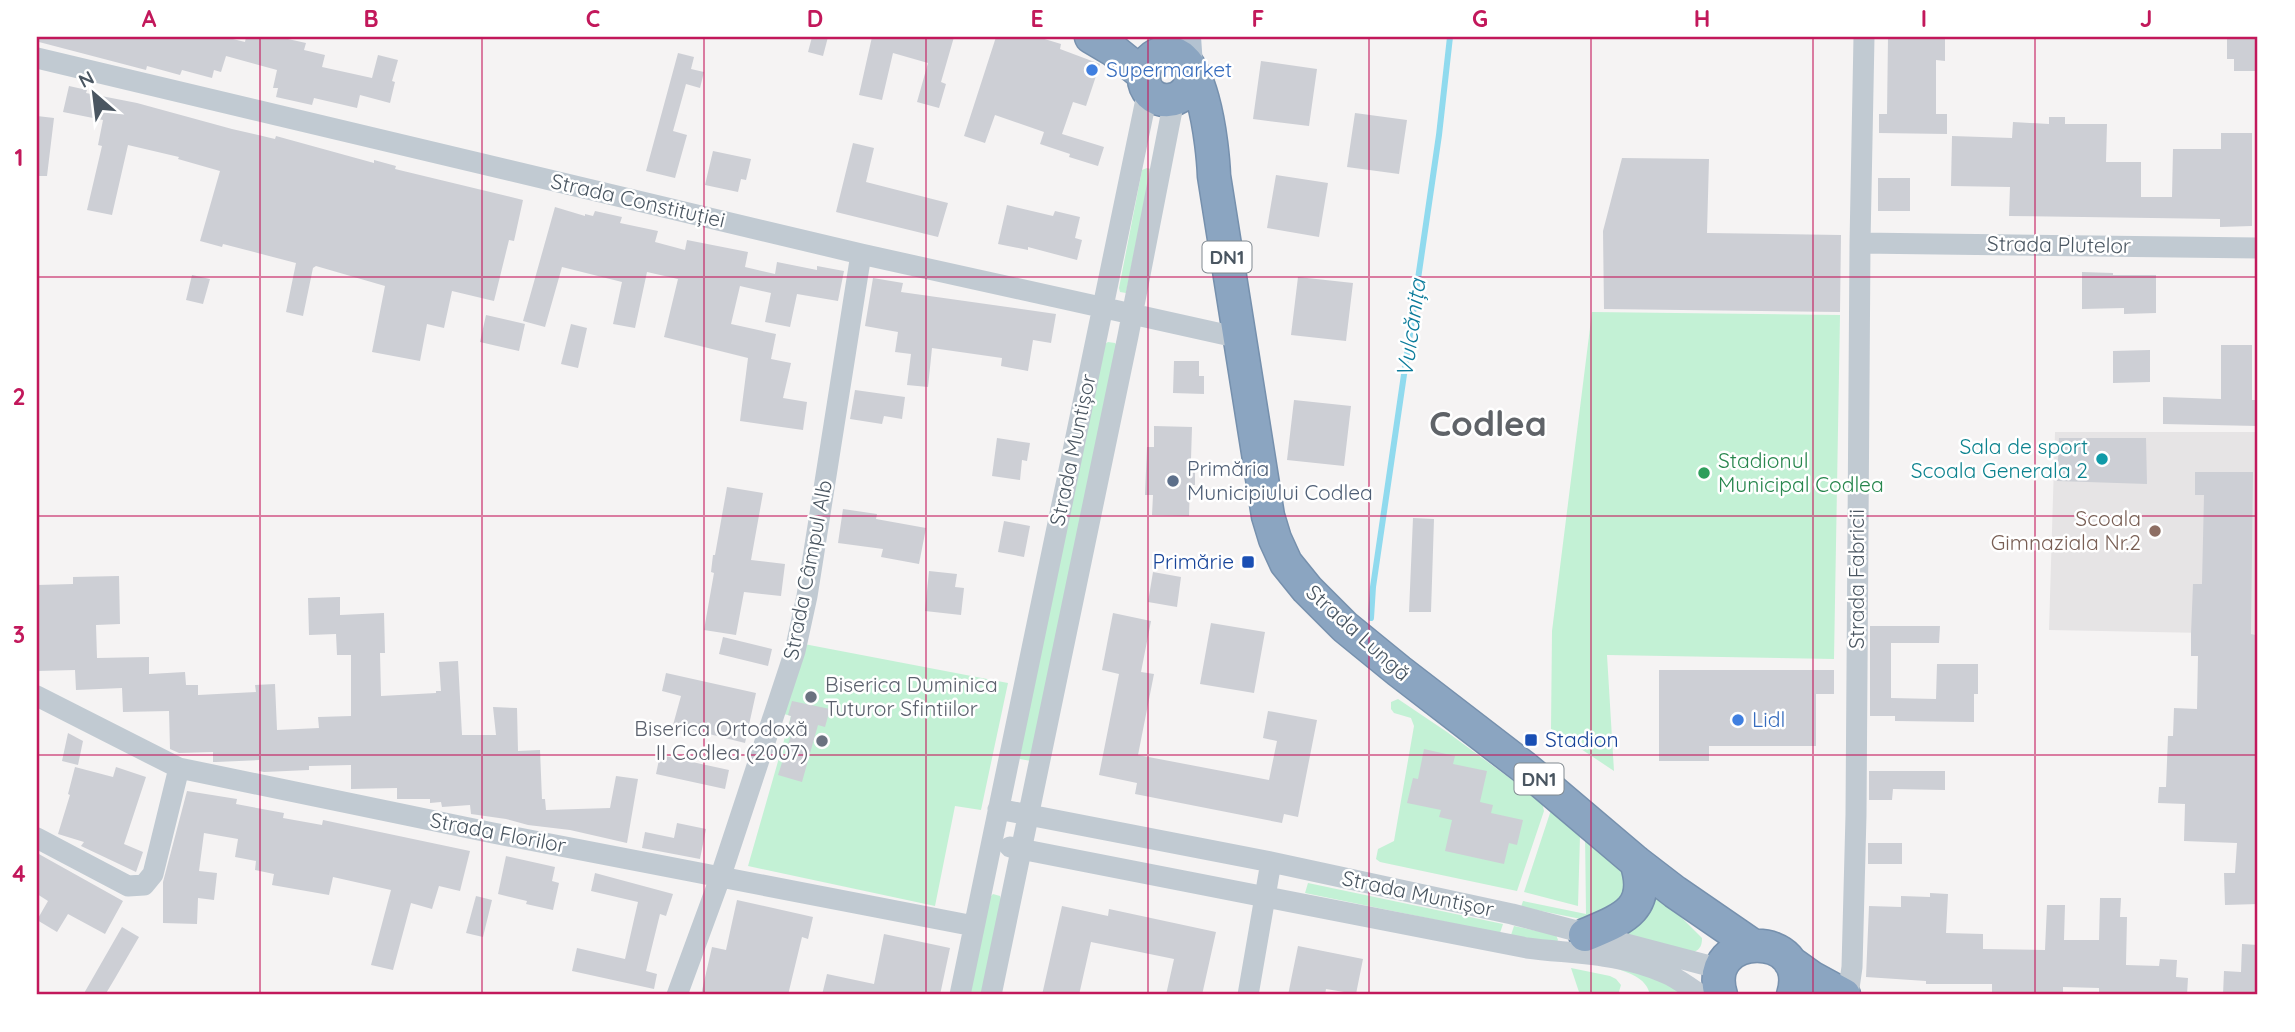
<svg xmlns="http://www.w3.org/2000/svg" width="2295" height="1032" viewBox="0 0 2295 1032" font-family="Quicksand,sans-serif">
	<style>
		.education { fill: #e6e4e5 }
		.green { fill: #c3f1d5 }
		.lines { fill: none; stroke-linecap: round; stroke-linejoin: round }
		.stream { stroke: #90daee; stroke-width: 6 }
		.building { fill: #cdcfd5 }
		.highway-casing { stroke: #7690ad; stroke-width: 35 }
		.minor { stroke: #c1cad2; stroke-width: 21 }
		.major { stroke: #b3c2d1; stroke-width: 26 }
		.highway { stroke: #8ba5c1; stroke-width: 32 }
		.grid { fill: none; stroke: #c2185b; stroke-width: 2; stroke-opacity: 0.55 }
		.shop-dot { fill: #3f7fe0; stroke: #fff; stroke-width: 2.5 }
		.culture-dot { fill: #0f9aa8; stroke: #fff; stroke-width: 2.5 }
		.leisure-dot { fill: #2e9e5b; stroke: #fff; stroke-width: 2.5 }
		.service-dot { fill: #5c6f8a; stroke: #fff; stroke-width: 2.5 }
		.education-dot { fill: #8d6e63; stroke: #fff; stroke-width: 2.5 }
		.transit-dot { fill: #1a4fb4; stroke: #fff; stroke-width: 2.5 }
		.worship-dot { fill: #6b7280; stroke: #fff; stroke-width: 2.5 }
		.labels { text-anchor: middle; stroke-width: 5; stroke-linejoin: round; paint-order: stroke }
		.shield { fill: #fff; stroke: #808990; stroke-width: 2 }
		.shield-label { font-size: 19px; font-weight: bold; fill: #4a5661 }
		.shop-label { font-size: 21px; fill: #366cbe; stroke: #fff; text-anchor: start }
		.street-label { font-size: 21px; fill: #4a5661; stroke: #fff }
		.culture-label { font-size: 21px; fill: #0d838f; stroke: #fff; text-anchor: end }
		.leisure-label { font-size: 21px; fill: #27864d; stroke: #fff; text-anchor: start }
		.service-label { font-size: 21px; fill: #4e5e75; stroke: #fff; text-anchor: start }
		.education-label { font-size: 21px; fill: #785e54; stroke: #fff; text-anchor: end }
		.transit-label { font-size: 21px; fill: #164399; stroke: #fff; text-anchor: end }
		.worship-label { font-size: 21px; fill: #5b616d; stroke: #fff; text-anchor: start }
		.water-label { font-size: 23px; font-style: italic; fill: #0c7c9b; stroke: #fff }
		.town-label { font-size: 35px; font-weight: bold; fill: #5f6368; stroke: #fff }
		.neatline { fill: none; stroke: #c2185b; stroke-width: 2.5 }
		.grid-label { font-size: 23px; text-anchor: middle; font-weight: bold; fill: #c2185b }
	</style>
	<rect width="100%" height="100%" fill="#f5f3f3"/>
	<path class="education" d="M2055 432H2258V634L2049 630Z"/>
	<path class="green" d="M1147 168 1151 169 1126 293 1120 292 1119 288 1142 170Z
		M1592 312 1840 315 1834 659 1607 655 1614 771 1551 729 1552 631Z
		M1108 342 1115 343 1117 346 1031 761 1020 759 1019 757 1105 344Z
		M804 644 1008 683 981 810 955 806 935 906 748 866 791 716 784 714Z
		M1398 699 1447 732 1542 802 1544 811 1517 891 1380 862 1376 859 1378 849 1394 841 1414 726 1411 718 1394 713 1391 709V702Z
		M1551 810 1580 836 1578 906 1524 892Z
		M1585 831 1622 867 1633 894 1586 920 1521 907 1523 901 1586 914Z
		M1308 883 1503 924 1500 933 1305 893Z
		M1647 883 1702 938C1702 944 1701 949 1694 952L1607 933Z
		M993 894 1000 896 1001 900 981 995H970L990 897Z
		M1514 926 1556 935 1558 940 1556 943 1511 935Z
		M1571 968 1610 976 1616 979 1621 985 1618 995H1580Z
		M1618 969 1663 976 1685 995H1650C1647 979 1632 974 1618 969Z"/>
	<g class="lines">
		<path class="stream" d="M1371 618 1373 587 1439 135 1450 37"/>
	</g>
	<path class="building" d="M39 37H225L245 42 246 37H279L306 43 304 50 325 55 322 67 372 78 378 55 398 60 392 81 395 82 390 103 360 95 357 108 314 98 312 105 276 97 278 88H273L277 70 226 56 221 72 214 70 212 78 182 70 180 75 147 66 146 70 39 42Z
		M812 37H828L823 56 808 52Z
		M872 37H954L941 82 946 84 939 108 917 102 928 63 893 53 882 100 859 95Z
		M996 37H1038L1061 44 1060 49 1100 64 1086 106 1073 102 1062 134 1104 147 1098 166 1069 157 1070 154 1040 144 1044 132 995 115 985 143 964 136Z
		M1888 37H1945V61L1936 60V114H1947V134L1879 133V114H1887Z
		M2227 37H2258V71H2234V59H2227Z
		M678 53 694 57 691 69 704 72 700 88 686 84 673 131 687 135 675 178 646 171Z
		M1261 61 1317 69 1309 126 1253 119Z
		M69 86 87 90 86 93 137 103 232 129 275 139 276 136 374 163V160L396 166 395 169 523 200 514 241 509 240 494 301 452 291 444 328 427 324 420 361 372 352 385 286 316 266 313 268 303 316 286 312 296 263 223 244 222 247 200 241 220 171 178 159 179 157 128 145 112 215 87 210 102 146 98 145 103 120 63 112Z
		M1355 113 1407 120 1399 174 1347 167Z
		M37 116 54 118 47 176H37Z
		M2049 117H2065V124H2107L2106 162H2141V197H2172L2173 149H2221V133H2252V226L2220 227V219L2009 216 2010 187 1951 186 1952 136 2012 138 2013 122 2049 124Z
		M853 143 874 148 866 182 948 203 938 237 836 212Z
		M713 151 751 159 746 180 741 179 738 192 705 185Z
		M1622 158 1709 159 1707 233 1841 235 1840 312 1604 309 1603 231Z
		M1276 175 1328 183 1319 237 1267 228Z
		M1878 178H1910V211H1878Z
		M1007 205 1053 216 1055 211 1080 217 1075 238 1082 240 1077 260 1028 247V250L998 244Z
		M555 207 585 216V214L593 216 595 211 622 217 620 223 658 231 655 242 685 250 687 240 748 252 745 267 775 274 777 262 817 270V266L844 271 838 301 797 294 790 327 765 322 771 293 740 286 731 324 776 334 771 359 791 363 783 398 807 402 803 430 740 421 748 358 664 337 678 279 647 272 635 328 613 324 622 282 562 267 545 327 523 321Z
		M2082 272 2113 273V275H2156V313L2124 314V308L2082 309Z
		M192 275 210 279 203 304 186 300Z
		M1298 277 1353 283 1346 341 1291 335Z
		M873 278 903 283 901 292 1056 314 1051 343 1033 340 1028 371 1001 366 1002 358 932 348 928 387 907 385 911 354 895 352 898 332 865 326Z
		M486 315 525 324 519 351 480 342Z
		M571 324 587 328 578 368 561 364Z
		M2221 345H2252V400H2258V426L2163 424V397L2221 399Z
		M2150 350V382L2113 383V351Z
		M1174 361H1199V376H1204V394L1173 393Z
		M855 390 905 397 902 419 884 416 882 424 850 419Z
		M1294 400 1351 406 1344 466 1287 460Z
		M1154 426 1192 427 1191 459H1195V485H1190L1189 516 1152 515 1153 495H1145L1147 447H1154Z
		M997 438 1030 443 1027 461 1022 460 1020 480 992 476Z
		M2059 438H2146L2147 484 2057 481Z
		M2195 472H2253L2251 634 2258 635V904L2225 905 2224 873H2235L2237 843 2184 841 2185 804 2158 803 2159 787H2166L2168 736H2173L2174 708 2197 709 2198 656H2191V634L2193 584H2202L2204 495H2195Z
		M727 487 763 493 751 560 785 564 781 596 744 592 736 635 704 630 714 573 711 572 713 555H715Z
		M843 509 877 514 876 519 926 528 919 564 881 557 883 549 838 543Z
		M1413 518 1434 519 1431 612H1409Z
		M1004 521 1030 526 1024 557 998 552Z
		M929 571 957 574 955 587 964 588 961 615 925 611Z
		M1153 572 1181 577 1177 607 1148 602Z
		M119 576 120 624 96 625 97 658 149 657V674L185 672 186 685H198V695L256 692 255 685 275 684 277 730 319 728 318 717 351 716V655H337L336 634 309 635 308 598 340 597V615L384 613 385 653H380L381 696 436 693V691H441L439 662 458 661 462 735H496L493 707 517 708 518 751 540 750 542 799H545L546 810 610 808 616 776 638 779 627 843 570 830 528 825 506 819 471 814 470 805 442 807 441 802 430 803V799H397V788L351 789V765L309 766V770L264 772 259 771V760L216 762H213V752L179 753 170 749 169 711 123 712 122 688 76 690 75 670 37 671V585L73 584V577Z
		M1113 613 1151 621 1141 672 1154 674 1138 755 1269 780 1277 741 1263 738 1268 711 1317 720 1298 817 1284 814 1282 823 1135 794 1137 783 1099 775 1119 674 1102 670Z
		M1211 623 1265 632 1254 693 1200 684Z
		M1870 626H1940L1939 643H1891V698L1936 699 1937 664H1978V694H1974V722L1895 721V716H1870Z
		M723 637 772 649 768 666 719 654Z
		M1659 670H1834V694H1816V746H1709V761H1659Z
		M666 673 756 693 745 743 673 725 681 696 662 691Z
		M792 701 830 709 825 727 818 725 802 782 778 775 791 735 787 734 791 716 788 715Z
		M68 733 83 741 78 765 62 761Z
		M1424 749 1455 756 1453 764 1487 771 1480 802 1493 805 1491 813 1523 820 1517 845 1509 843 1504 864 1445 851 1452 820 1439 817 1441 810 1407 803 1413 778 1418 779Z
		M660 755 729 770 725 789 656 774Z
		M75 767 113 777 116 767 146 777 124 844 143 852 136 872 81 846 84 842 58 834 70 795 68 794Z
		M1869 771H1945V790L1893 789 1892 800H1869Z
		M187 791 237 799 236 804 284 813 283 818 322 825 323 820 470 851 460 891 439 886 432 909 411 903 393 970 371 965 391 890 333 877 329 895 272 885 274 874 255 870 256 861 235 857 238 839 204 833 199 871 217 873 214 900 198 898 197 924 163 923V882Z
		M677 823 706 829 700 859 642 848 645 832 674 838Z
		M1868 843H1902V864H1868Z
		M37 853 123 901 105 934 68 914 57 932 37 920 48 901 37 894Z
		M506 856 555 867 552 881 559 883 553 910 526 904 527 901 498 894Z
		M595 873 673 894 666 916 660 914 646 971 657 974 654 989 572 971 577 948 625 959 638 902 591 891Z
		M1930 893 1948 894 1946 933 1983 934V949L2045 950 2047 905H2065L2064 940H2099L2100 898H2121L2120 917H2127L2126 965 2159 966 2160 959 2177 960 2176 977 2188 978 2187 995H2099V988L2063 987V995L1992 994V984H1926V981L1866 977 1869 906 1901 907V896L1930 897Z
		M476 896 492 900 483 937 466 933Z
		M737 900 813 917 808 939 802 937 788 995H701L712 947 726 950Z
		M1062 906 1108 916 1109 909 1216 932 1202 995H1166L1174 959 1091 942 1079 995H1042Z
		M122 927 139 937 114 980 105 995H83Z
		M884 934 950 948 940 995H822L827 974 874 984Z
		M2242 944 2258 945V995H2223L2224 971 2241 972Z
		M1298 946 1363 959 1356 994 1326 989 1325 995H1288Z"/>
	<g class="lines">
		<defs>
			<path id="highway" d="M1091 37 1113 50 1144 75
				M1192 73C1191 110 1142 108 1144 75 1144 66 1150 57 1159 54 1203 37 1213 150 1214 176L1268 516 1275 539 1286 563 1307 589 1345 627 1399 671 1525 768 1636 862 1675 892 1752 945
				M1585 935C1623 919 1652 909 1636 862
				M1790 962 1811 977 1844 995
				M1721 995C1701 930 1813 929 1793 995"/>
		</defs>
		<use href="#highway" class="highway-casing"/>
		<path class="minor" d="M37 58 861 254 1240 338
			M1860 243 2258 248
			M37 696 179 768 493 833 974 926
			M998 809 1271 862 1512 914 1721 969
			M37 838 128 886 144 885 153 874 179 768
			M1010 847 1527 948C1573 954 1621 953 1665 973 1678 978 1689 988 1701 995
			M677 995 720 878 795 651 807 596 861 254
			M960 995 1148 90
			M991 995 1128 336 1174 100
			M1248 995 1271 862
			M1848 995 1852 967 1856 815 1860 243 1864 37"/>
		<path class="major" d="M1188 37 1190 66"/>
		<use href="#highway" class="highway"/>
	</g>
	<path class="grid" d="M260 37V995M482 37V995M704 37V995M926 37V995M1148 37V995M1369 37V995M1591 37V995M1813 37V995M2035 37V995M37 277H2258M37 516H2258M37 755H2258"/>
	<g class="shop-dot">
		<circle cx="1092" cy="70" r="7"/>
		<circle cx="1738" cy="720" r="7"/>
	</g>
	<circle class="culture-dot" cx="2102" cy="459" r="7"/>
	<circle class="leisure-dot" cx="1704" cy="473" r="7"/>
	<circle class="service-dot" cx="1173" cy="481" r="7"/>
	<circle class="education-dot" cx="2155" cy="531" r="7"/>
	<g class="transit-dot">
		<rect x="1241" y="555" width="14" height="14" rx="3.5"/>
		<rect x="1524" y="733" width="14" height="14" rx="3.5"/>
	</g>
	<g class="worship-dot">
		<circle cx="811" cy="697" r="7"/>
		<circle cx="822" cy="741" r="7"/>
	</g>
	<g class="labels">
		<g class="shield">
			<rect x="1202.5" y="241.5" width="49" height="31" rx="5"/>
			<rect x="1514.5" y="763.5" width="49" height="31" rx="5"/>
		</g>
		<g class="shield-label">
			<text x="1227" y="264">DN1</text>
			<text x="1539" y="786">DN1</text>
		</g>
		<g class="shop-label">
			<text x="1106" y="77">Supermarket</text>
			<text x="1752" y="727">Lidl</text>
		</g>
		<g class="street-label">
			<text transform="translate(638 201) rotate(13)" y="7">Strada Constituției</text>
			<text transform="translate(2059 245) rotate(1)" y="7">Strada Plutelor</text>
			<text transform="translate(1073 450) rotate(-78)" y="7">Strada Muntișor</text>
			<text transform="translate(808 570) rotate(-79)" y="7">Strada Câmpul Alb</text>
			<text transform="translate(1857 579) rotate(-90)" y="7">Strada Fabricii</text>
			<text transform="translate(1358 633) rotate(42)" y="7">Strada Lungă</text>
			<text transform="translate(498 833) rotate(11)" y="7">Strada Florilor</text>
			<text transform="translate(1418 894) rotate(12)" y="7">Strada Muntișor</text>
		</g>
		<g class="culture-label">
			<text x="2088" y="454">Sala de sport<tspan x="2088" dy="24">Scoala Generala 2</tspan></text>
		</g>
		<g class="leisure-label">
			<text x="1718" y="468">Stadionul<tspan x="1718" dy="24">Municipal Codlea</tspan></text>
		</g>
		<g class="service-label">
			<text x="1187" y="476">Primăria<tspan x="1187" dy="24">Municipiului Codlea</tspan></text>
		</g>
		<g class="education-label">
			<text x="2141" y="526">Scoala<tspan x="2141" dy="24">Gimnaziala Nr.2</tspan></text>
		</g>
		<g class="transit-label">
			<text x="1234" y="569">Primărie</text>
			<text x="1545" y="747" text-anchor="start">Stadion</text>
		</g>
		<g class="worship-label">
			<text x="825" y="692">Biserica Duminica<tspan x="825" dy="24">Tuturor Sfintiilor</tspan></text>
			<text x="808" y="736" text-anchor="end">Biserica Ortodoxă<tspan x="808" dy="24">II Codlea (2007)</tspan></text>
		</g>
		<g class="water-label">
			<text transform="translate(1411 328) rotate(-82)" y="8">Vulcănița</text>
		</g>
		<g class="town-label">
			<text x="1488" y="436">Codlea</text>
		</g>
	</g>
	<rect width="2295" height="1032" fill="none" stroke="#ffffff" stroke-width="77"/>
	<g transform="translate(94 94) rotate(332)" stroke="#ffffff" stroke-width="5" paint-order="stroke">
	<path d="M0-5L12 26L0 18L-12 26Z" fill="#4a5661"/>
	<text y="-10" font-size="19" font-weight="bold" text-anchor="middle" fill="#4a5661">N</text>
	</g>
	<rect x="38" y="38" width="2218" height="955" class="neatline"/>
	<g class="grid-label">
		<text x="149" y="27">A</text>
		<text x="371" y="27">B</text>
		<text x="593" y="27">C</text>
		<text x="815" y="27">D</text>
		<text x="1037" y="27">E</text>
		<text x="1258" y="27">F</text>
		<text x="1480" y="27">G</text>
		<text x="1702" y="27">H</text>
		<text x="1924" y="27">I</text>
		<text x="2146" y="27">J</text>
		<text x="19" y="166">1</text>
		<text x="19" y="405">2</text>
		<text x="19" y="643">3</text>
		<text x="19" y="882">4</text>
	</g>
</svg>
